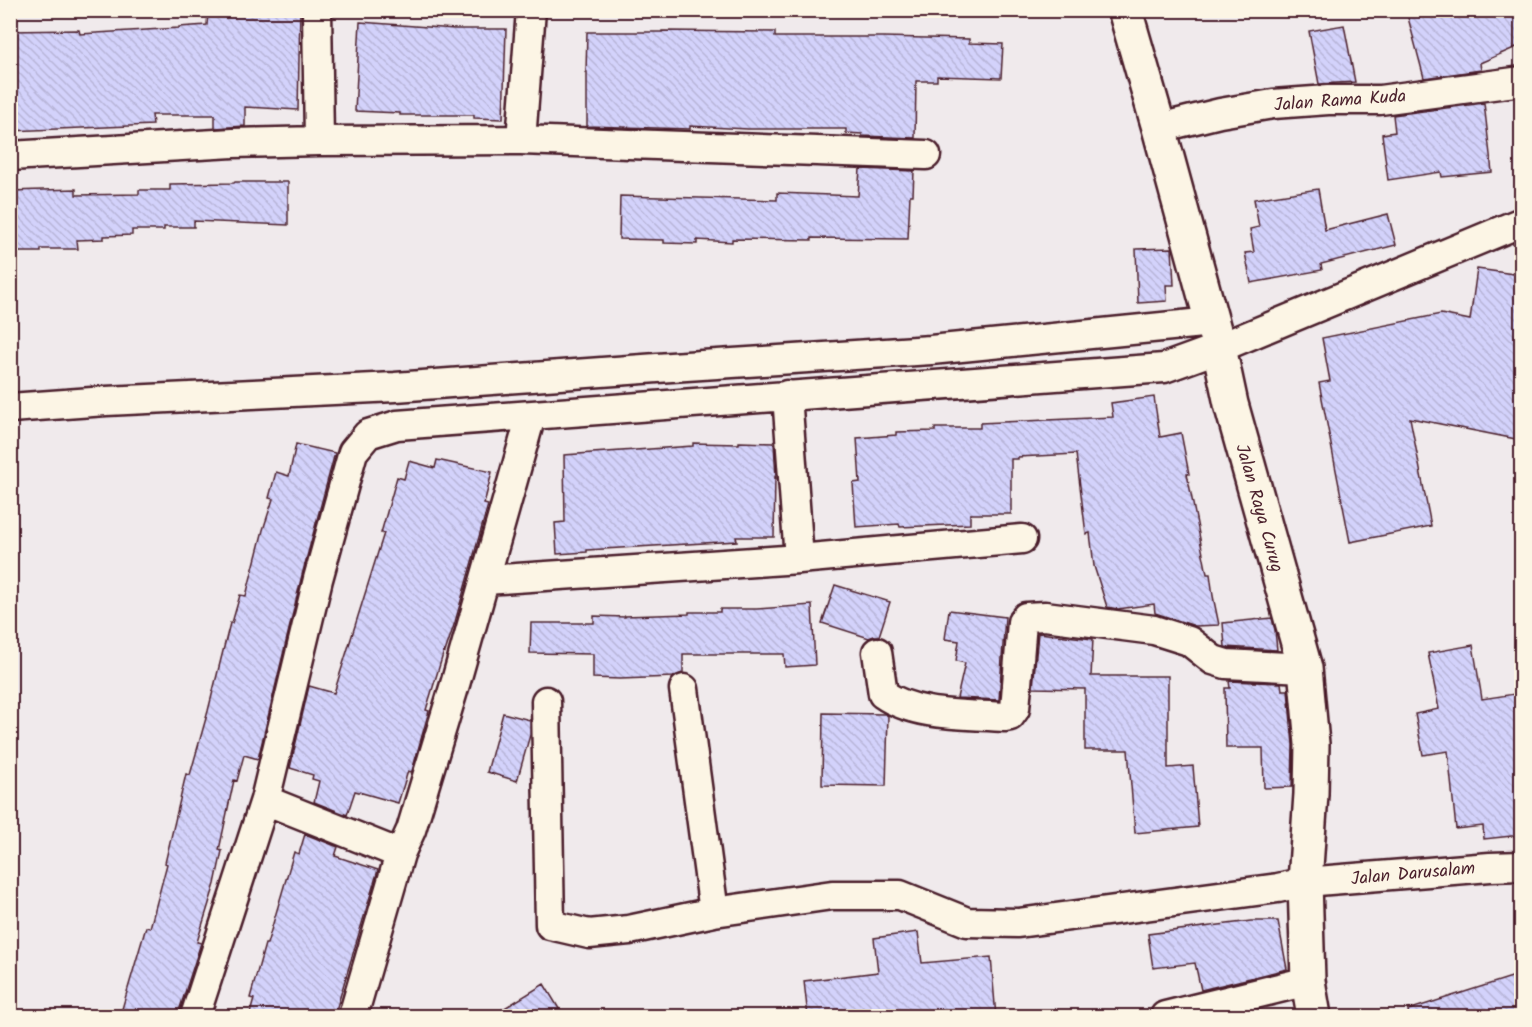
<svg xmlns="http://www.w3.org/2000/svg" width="1532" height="1027" viewBox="0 0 1532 1027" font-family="Kalam,sans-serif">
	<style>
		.building { fill: url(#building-back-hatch); stroke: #4a1f2b; stroke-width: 1.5 }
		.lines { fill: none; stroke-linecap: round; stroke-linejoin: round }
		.street-casing { stroke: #4a1f2b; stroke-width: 33 }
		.secondary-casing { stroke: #4a1f2b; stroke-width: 38 }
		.street { stroke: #fcf5e5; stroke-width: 28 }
		.secondary { stroke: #fcf5e5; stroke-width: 33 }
		.labels { text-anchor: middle; stroke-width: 4.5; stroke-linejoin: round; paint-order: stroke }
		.street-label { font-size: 18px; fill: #4a1f2b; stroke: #fcf5e5 }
	</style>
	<defs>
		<pattern id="building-back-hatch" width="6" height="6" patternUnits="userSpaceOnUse" patternTransform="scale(1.5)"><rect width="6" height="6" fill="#d3d2fb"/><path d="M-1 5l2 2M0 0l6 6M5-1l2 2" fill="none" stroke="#b7b4d7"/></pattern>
	</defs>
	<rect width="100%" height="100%" fill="#f0eaec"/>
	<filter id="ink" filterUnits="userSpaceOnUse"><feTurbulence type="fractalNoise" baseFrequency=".0167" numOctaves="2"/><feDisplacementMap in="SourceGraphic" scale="12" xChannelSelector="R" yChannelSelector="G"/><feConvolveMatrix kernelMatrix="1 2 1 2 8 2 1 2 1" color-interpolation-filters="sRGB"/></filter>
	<g filter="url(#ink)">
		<path class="building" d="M208 10H300L298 110 245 107V126L215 128V115H152L153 125 10 131V31L79 30 80 34 179 28V27L207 25Z
			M1406 10H1521V45L1480 63 1481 70 1424 78Z
			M360 22 455 29H506L503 119 474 118V115H400V113L355 111Z
			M1344 25 1355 82 1319 84 1309 31Z
			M662 31 775 32V37H883L969 39V43L1003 44 1001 78 937 76V81H916L915 138 862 136V134L846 133V129H748L690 126V129L587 126V72H586L587 32H662Z
			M1484 103 1492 172 1442 177 1441 172 1388 180 1382 134 1395 132 1393 115Z
			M860 169 914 171 913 195H910L908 239 812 238V240L732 239V242L697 240V244L664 243V240L619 239 620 196 777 200V193L858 196Z
			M235 182H288V225L194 221V227H164V230H132V235L104 236V239L77 240 78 249H41V252H10V191L76 189V195L139 194V190H170V184L234 183Z
			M1318 189 1325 230 1388 214 1396 245 1321 264 1322 270 1251 283 1245 253 1254 252 1250 229 1259 227 1254 199Z
			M1172 248 1174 285H1166L1167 301 1138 303 1136 249Z
			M1477 269 1521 275V440L1410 418 1431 526 1350 542 1319 383 1330 381 1322 338 1441 314 1470 320Z
			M1154 397 1160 437 1181 433 1189 474H1187L1207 574H1210L1213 596 1219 625 1195 626 1155 613 1154 604 1118 609 1107 607 1094 566 1090 533 1086 534 1076 454 1018 457V459H1011V514H970V524L900 527 899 524 856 527 853 483 860 482 857 438 896 435V432L935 431V428H980V423L1113 417 1111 403Z
			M739 442 774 443 776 478 775 477 774 537H736L737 541 587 550V552L557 554 555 523 565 522 564 455 693 446V443L739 444Z
			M296 444 335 453 302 575 258 759 244 755 237 781 234 780 219 850 222 851 215 884 197 942 201 943 179 1011V1017H144L122 1009 146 927 150 928 167 864 165 863 186 774 190 775 208 711 230 623H232L240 595 246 596 263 530 273 499 269 498 276 472 289 476Z
			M437 460 492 472 484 504 488 505 455 622 445 652 444 651 426 710 429 711 412 771 411 772 408 771 398 803 355 791 347 815 314 802 319 781 312 779 313 775 290 768 309 686 334 693 384 533H381L397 477 404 479 409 461 435 468Z
			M835 585 890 602 879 636H874L869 638 822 623Z
			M812 605 815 665 785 667 784 654H683V673L673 677 620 679 593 678V654L530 653 531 623H594V616L625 617V616L689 614V612H720V609H757Z
			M949 610 1005 617 999 700 957 698 965 663 956 661 959 641 945 639Z
			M1272 618 1275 630 1277 650 1225 647 1223 623Z
			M1038 633 1093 639 1091 676H1168V768L1193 766 1198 827 1135 833 1128 750H1085V689L1033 688Z
			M1473 645 1482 699 1521 693V835L1484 839 1483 826 1456 829 1448 751 1423 755 1415 714 1439 709 1428 653Z
			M1229 681 1281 683 1282 690H1288L1293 745 1292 787 1264 788 1263 748H1226L1225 688H1230Z
			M503 713 530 720V735L517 781 487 772Z
			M823 713 885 714 888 716 886 786 822 785Z
			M305 834 338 847 335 856 378 870 334 1017H249L254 999 250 998 265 944H267L294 852 299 854Z
			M1251 921H1278L1287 969 1201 990 1195 963 1153 968 1148 934Z
			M918 932 922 963 991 957 996 1017H808L804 981 878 972 874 938Z
			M1521 974V1017H1409L1408 1010Z
			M544 984 564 1017H490Z"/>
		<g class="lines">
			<defs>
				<path id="street" d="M317 10 319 141
					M1159 128 1220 113 1273 104 1328 100H1380L1522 81
					M521 140 531 10
					M10 156 233 143 319 141 521 140 926 155
					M787 395 799 559
					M10 408 106 401 395 387 671 367 931 350 1212 322
					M485 580 799 559 1022 539
					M877 652 883 694C916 717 966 714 1005 717L1010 716 1015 709 1022 622 1026 617 1045 616 1154 630 1189 641 1213 660 1226 664 1305 668
					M684 689 714 912
					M546 701 550 925 589 934 629 930 714 912 832 895H900L967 922 1018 923 1278 888 1305 882 1490 867 1522 866
					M265 800 400 854
					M195 1016 265 800 318 579 353 452 368 434 397 425 1164 368 1219 348 1522 222
					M353 1016 400 854 411 830 456 681 531 416
					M1165 1016 1308 981"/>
				<path id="secondary" d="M1125 10 1159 128 1219 348 1231 404 1305 668 1312 744 1311 794 1305 882 1308 981 1314 1016"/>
			</defs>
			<use href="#street" class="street-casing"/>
			<use href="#secondary" class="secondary-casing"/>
			<use href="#street" class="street"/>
			<use href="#secondary" class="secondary"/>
		</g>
	</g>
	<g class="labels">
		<g class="street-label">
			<text transform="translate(1340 100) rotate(-4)" y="6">Jalan Rama Kuda</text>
			<text transform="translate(1260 508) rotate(74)" y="6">Jalan Raya Curug</text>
			<text transform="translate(1413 873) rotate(-5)" y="6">Jalan Darusalam</text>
		</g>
	</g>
	<rect width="1532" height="1027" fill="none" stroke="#fcf5e5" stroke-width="36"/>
	<rect x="18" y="18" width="1496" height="991" fill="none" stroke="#4a1f2b" stroke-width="2" filter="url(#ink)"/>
</svg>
